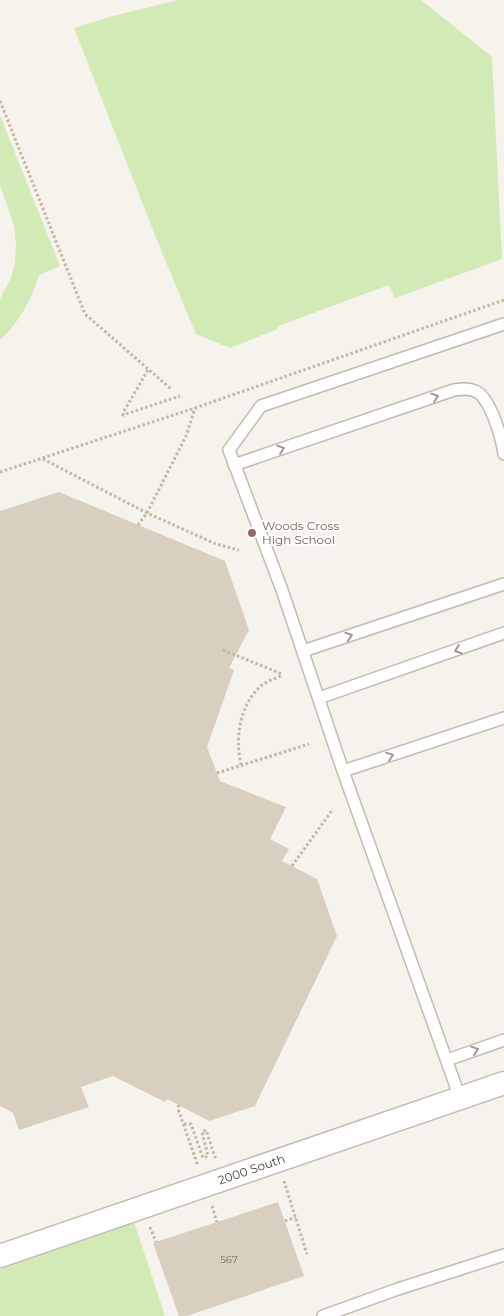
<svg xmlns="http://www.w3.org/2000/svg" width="504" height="1316" viewBox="0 0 504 1316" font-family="Montserrat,sans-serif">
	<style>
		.green { fill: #d2eab5 }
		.building { fill: #d8cfc1 }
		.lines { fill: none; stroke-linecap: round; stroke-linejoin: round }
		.lane-casing { stroke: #c2bbae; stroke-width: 14 }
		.street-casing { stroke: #c2bbae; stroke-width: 25 }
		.path { stroke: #c4b79f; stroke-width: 3; stroke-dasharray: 2.5 2.5; stroke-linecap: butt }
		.lane { stroke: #fff; stroke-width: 11 }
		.street { stroke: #fff; stroke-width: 22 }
		.oneway { stroke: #9c9892 }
		.education-dot { fill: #8d6e63; stroke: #fff; stroke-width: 2 }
		.labels { text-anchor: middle; stroke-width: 4; stroke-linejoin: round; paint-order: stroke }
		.number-label { font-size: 10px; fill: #6e675b }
		.education-label { font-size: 12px; fill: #785e54; stroke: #fff; text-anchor: start }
		.street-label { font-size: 12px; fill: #4b4439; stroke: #fff }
	</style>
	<rect width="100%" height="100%" fill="#f6f3ec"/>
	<path class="green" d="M178 0H421L492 57 502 259 395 298 389 285 278 326V329L230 348 196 334 158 243 74 28 109 17Z
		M0 115 60 266 39 275C31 300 20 322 0 340V299L11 278 15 261 16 244 14 226 0 185Z
		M134 1222 165 1316H0V1269Z"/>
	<path class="building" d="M59 492 225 561 249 630 229 668 234 670 207 747 220 781 286 807 270 839 289 849 282 861 317 879 337 936 255 1106 209 1121 167 1099 165 1102 113 1076 81 1087 89 1107 19 1130 13 1113 0 1106V511Z
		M278 1202 304 1276 187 1316H179L153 1243Z"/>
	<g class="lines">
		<defs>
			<path id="lane" d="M234 465 454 390C462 389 470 388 477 392 491 400 502 439 504 454
				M303 651 504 584
				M319 698 504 633
				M343 771 504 718
				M447 1060 504 1040
				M460 1098 343 771 282 590 229 450 261 406 504 324
				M323 1316 398 1289 504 1255"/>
			<g id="street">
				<path id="s1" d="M0 1256 504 1083"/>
			</g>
		</defs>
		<use href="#lane" class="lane-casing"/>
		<use href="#street" class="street-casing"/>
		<path class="path" d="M0 101 85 314 171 389
			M148 370 124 411 123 415 180 396
			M43 459 147 513 216 544 239 550
			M0 472 195 408 504 300
			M138 525 147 513 186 436 195 408
			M223 650 282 674
			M241 765C235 738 239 705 262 685 268 681 276 678 283 675
			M217 773 309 744
			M292 866 333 809
			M179 1105 178 1109 198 1166
			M184 1124H191L203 1158 208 1156 202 1132 206 1130 216 1160
			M284 1181 307 1254
			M212 1206 217 1222
			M285 1221 296 1217
			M150 1227 156 1242"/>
		<use href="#lane" class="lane"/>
		<use href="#street" class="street"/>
	</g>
	<defs><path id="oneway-chevron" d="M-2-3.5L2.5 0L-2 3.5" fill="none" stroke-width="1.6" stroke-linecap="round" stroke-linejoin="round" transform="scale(1.25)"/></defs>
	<g class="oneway">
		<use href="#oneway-chevron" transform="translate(435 397) rotate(-19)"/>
		<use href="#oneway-chevron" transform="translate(281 449) rotate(-19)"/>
		<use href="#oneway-chevron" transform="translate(349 636) rotate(-18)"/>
		<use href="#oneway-chevron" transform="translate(458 650) rotate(161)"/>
		<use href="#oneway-chevron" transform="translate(390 756) rotate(-19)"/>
		<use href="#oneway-chevron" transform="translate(475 1050) rotate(-19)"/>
	</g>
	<circle class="education-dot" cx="252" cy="533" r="5"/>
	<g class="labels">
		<g class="number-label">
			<text x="229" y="1263">567</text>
		</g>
		<g class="education-label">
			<text x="262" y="530">Woods Cross<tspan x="262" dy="14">High School</tspan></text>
		</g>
		<g class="street-label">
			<text dy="4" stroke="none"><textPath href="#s1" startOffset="266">2000 South</textPath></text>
		</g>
	</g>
</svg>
